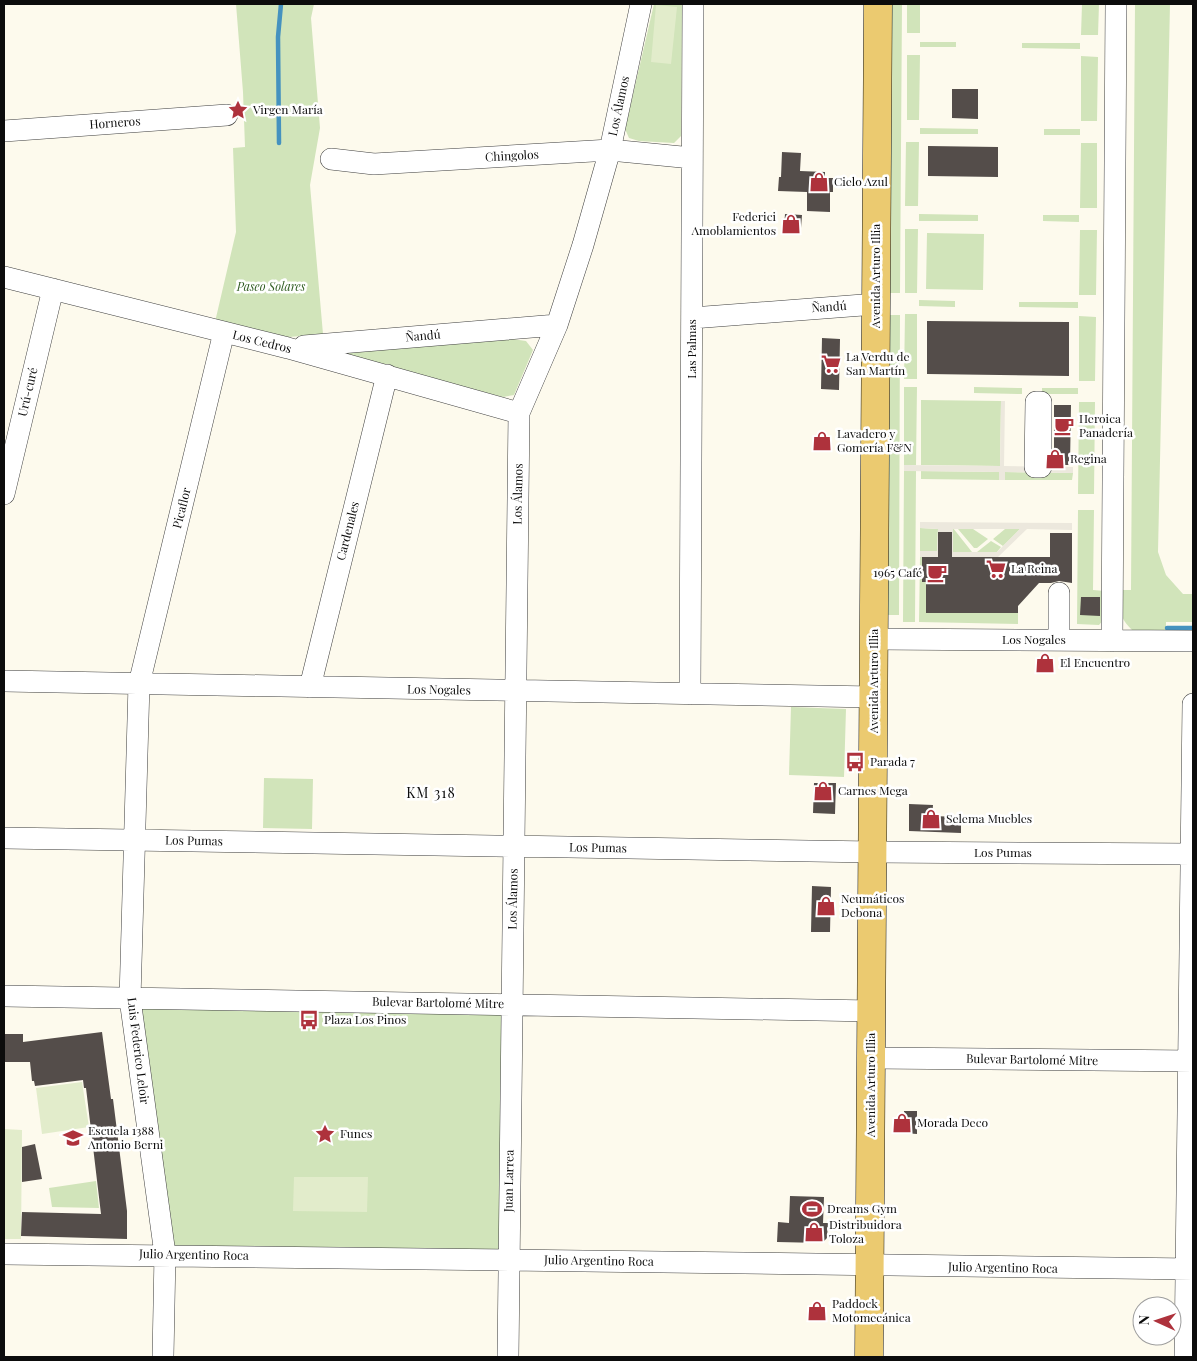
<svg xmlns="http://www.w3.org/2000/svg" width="1197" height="1361" viewBox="0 0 1197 1361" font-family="'Playfair Display',serif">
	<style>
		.green { fill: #d1e4ba }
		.pitch { fill: #e2eccb }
		.plaza { fill: #ece8dd; fill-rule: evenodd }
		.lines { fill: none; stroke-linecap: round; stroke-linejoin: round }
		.stream { stroke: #4592bf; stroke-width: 4.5 }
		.building { fill: #544d4a }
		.minor-casing { stroke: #3f3f3f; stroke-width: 22 }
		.major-casing { stroke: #1d1d1d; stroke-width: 29 }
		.minor { stroke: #fff; stroke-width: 21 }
		.major { stroke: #ebca70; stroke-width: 28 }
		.labels { text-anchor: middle; stroke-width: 5; stroke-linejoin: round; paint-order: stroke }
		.street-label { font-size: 12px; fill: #0c0c0c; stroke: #fff }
		.poi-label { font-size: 12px; fill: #0c0c0c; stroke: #fff; text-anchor: start }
		.park-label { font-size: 12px; font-style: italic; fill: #315d23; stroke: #fff }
		.neighbourhood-label { font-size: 14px; letter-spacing: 1px; fill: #0c0c0c; stroke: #fff }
	</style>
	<rect width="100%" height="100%" fill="#fdfaed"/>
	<path class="green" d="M236 4H314L311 18 320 128 310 185 323 334 289 337 258 333 215 322 236 232 233 148 245 147 243 92Z
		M654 4H682L681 136 674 143 639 141 629 138 625 129Z
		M887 4H902L900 293H885Z
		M907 4H920V33H907Z
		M1082 4H1099L1098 35H1081Z
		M1135 4H1170L1158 552 1166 575 1183 594H1193V622H1166V633L1133 631C1117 615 1121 611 1121 590H1131Z
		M920 42H956V47H920Z
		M1022 43H1080V49L1022 48Z
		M907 55H920L919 120H907Z
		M1081 56 1098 57 1097 121H1081Z
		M920 128 978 129V134H920Z
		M1044 129H1080V135H1044Z
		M906 142H919L918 206H905Z
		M1081 143H1097V208H1080Z
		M919 214 978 215V221H919Z
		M1043 215H1079V222L1043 221Z
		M905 229H918L917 293H905Z
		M1080 230H1097L1096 295H1079Z
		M927 233 984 234 983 290 926 289Z
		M919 300 955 301V307L919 306Z
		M1019 302H1078V308L1019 307Z
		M905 314H917V379H904Z
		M885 315H900L899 615H888L887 607Z
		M1079 316 1096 317 1095 381H1079Z
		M512 339 526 341 533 350 514 395 503 397 333 354Z
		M904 387H917L916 465H904Z
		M974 387 1022 388V394L974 393Z
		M1042 388H1078V394H1042Z
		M921 400 1001 401 1000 466 921 465Z
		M1079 402H1095L1094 494H1078Z
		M904 471H916L915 622H903Z
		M921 471 1000 472 999 480 921 479Z
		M1004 472 1073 473 1072 480H1005Z
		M1078 510H1094L1093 590 1105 591 1104 619 1099 625 1077 624Z
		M920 528 938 529 937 552 920 551Z
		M953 528 972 552H953Z
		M958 529H973L988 539 977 548H974Z
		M1005 529H1020L1003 546 993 539Z
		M991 541 1001 547 997 552H977Z
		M920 557H922L926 582V613H1018V624L919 622Z
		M791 707 846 709 844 777 789 775Z
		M264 778 313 779 312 829 263 828Z
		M130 999 511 1004 508 1260 165 1254Z
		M96 1181 99 1208 52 1207 49 1188Z"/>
	<path class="pitch" d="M656 5 677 7 671 64 651 62Z
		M82 1082 89 1127 42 1134 36 1088Z
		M4 1129 22 1130 21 1239H4Z
		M294 1177H368L367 1212 293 1211Z"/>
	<path class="plaza" d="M1001 401H1005L1004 466 1073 467V473L1005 472V480H999V472L904 471V465L1000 466Z
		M920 522 1072 523V530L1027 529 998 557H920V551H937L938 529 920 528ZM953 529H1019V530L997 552H953Z"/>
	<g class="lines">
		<path class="stream" d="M279 143 278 37 281 4
			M1167 628H1193"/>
	</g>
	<path class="building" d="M952 89H978V119L952 118Z
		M928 146 998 147V177L928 176Z
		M782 152 801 153 800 171 825 172V178H833V192H830V212L807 211V192L778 191 779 177H781Z
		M785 214 802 215 801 228 784 227Z
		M927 321 1069 322V376L927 374Z
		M822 338 840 339 839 390 821 389Z
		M1054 405H1071L1070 465H1054Z
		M938 532H952V557H1050V533H1072V583L1059 581 1051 583H1039L1018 606V613H926V582H922V557H938Z
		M1081 597H1100V616L1080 615Z
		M814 783H836L835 814 813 813Z
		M909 804 933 805 932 816 961 817V833L909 831Z
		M812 886 831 887 830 932H811Z
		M102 1032 111 1099H113L127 1211V1239L21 1236 22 1212 101 1214 86 1088H84L83 1080 35 1086 34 1081H32L30 1062H4V1034H23V1042Z
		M904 1111H917V1134L903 1133Z
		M35 1144 42 1179 22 1182V1147Z
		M790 1196 824 1197 823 1223H828L827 1238 822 1243 777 1242 778 1222 789 1223Z"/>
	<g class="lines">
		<defs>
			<path id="minor" d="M4 131 227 115
				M331 159 374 164 610 150 692 158
				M4 277 288 348 519 413
				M692 318 876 304
				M304 346 557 325
				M1036 402H1041V467H1035Z
				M4 494 53 289
				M874 639 1193 641
				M1059 640V593
				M1112 641 1116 4
				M4 681 874 697
				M310 687 387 375
				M690 694 693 4
				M4 838 873 852 1193 854
				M4 996 872 1011
				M872 1058 1193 1061
				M4 1254C400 1256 797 1266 1193 1269
				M163 1357 165 1254 130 999 139 684 224 332
				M508 1357 519 413 557 325 583 245 610 150 641 4
				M1185 1357 1193 704"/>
			<path id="major" d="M869 1357 878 4"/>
		</defs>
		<use href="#minor" class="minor-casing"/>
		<use href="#major" class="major-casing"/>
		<use href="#minor" class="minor"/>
		<use href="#major" class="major"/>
	</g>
	<defs>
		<symbol id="sight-bare" viewBox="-9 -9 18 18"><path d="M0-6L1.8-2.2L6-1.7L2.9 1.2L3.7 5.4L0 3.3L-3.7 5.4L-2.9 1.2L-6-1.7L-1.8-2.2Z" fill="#ae323c" stroke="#fff" stroke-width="2.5" paint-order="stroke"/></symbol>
		<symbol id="shop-bare" viewBox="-9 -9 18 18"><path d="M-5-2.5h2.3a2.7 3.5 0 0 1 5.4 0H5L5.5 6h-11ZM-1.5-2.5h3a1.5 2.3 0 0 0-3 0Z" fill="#ae323c" stroke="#fff" stroke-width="2.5" paint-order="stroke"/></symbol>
		<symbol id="supermarket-bare" viewBox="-9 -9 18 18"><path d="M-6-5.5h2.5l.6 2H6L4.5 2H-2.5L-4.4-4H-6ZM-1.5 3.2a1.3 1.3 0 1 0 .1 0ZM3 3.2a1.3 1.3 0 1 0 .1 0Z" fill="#ae323c" stroke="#fff" stroke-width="2.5" paint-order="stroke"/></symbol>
		<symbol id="cafe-bare" viewBox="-9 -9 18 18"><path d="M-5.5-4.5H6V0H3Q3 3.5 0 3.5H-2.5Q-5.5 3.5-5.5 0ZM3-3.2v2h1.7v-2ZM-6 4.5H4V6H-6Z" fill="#ae323c" stroke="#fff" stroke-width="2.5" paint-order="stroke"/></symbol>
		<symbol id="bus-bare" viewBox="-9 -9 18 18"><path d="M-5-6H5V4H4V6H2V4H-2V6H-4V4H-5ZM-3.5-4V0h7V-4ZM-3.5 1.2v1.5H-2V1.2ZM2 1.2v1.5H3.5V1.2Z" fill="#ae323c" stroke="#fff" stroke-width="2.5" paint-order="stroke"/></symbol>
		<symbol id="school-bare" viewBox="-9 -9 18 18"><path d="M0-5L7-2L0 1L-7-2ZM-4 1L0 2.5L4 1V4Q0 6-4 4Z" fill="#ae323c" stroke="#fff" stroke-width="2.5" paint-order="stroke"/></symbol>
		<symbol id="stadium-bare" viewBox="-9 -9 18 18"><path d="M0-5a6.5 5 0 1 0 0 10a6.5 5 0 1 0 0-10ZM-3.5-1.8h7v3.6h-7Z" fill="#ae323c" stroke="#fff" stroke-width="2.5" paint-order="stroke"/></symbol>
	</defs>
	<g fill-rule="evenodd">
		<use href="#sight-bare" x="224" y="96" width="28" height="28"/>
		<use href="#shop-bare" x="805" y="168" width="28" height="28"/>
		<use href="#shop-bare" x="777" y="210" width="28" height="28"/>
		<use href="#supermarket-bare" x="817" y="350" width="28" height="28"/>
		<use href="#cafe-bare" x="1050" y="412" width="28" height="28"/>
		<use href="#shop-bare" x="808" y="427" width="28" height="28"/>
		<use href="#shop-bare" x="1041" y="445" width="28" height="28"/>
		<use href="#supermarket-bare" x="982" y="555" width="28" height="28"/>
		<use href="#cafe-bare" x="923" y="559" width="28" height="28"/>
		<use href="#shop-bare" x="1031" y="649" width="28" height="28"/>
		<use href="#bus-bare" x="841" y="748" width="28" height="28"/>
		<use href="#shop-bare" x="809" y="777" width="28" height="28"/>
		<use href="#shop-bare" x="917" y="805" width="28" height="28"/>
		<use href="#shop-bare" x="812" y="892" width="28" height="28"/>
		<use href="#bus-bare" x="295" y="1006" width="28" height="28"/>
		<use href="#shop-bare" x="888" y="1109" width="28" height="28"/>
		<use href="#sight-bare" x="311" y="1120" width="28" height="28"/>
		<use href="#school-bare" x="59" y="1124" width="28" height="28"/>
		<use href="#stadium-bare" x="798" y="1195" width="28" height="28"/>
		<use href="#shop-bare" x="800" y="1218" width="28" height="28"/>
		<use href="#shop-bare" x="803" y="1297" width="28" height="28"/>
	</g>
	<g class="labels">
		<g class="street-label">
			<text transform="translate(619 106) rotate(-78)" y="4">Los Álamos</text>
			<text transform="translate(115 123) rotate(-4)" y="4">Horneros</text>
			<text transform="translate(512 156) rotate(-3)" y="4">Chingolos</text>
			<text transform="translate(876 276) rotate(-90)" y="4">Avenida Arturo Illia</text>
			<text transform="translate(829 307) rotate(-4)" y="4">Ñandú</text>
			<text transform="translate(423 336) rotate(-5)" y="4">Ñandú</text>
			<text transform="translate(262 342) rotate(14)" y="4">Los Cedros</text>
			<text transform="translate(692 349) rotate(-90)" y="4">Las Palmas</text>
			<text transform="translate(28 392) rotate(-77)" y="4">Urú-curé</text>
			<text transform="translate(518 494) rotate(-89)" y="4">Los Álamos</text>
			<text transform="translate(182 508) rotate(-76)" y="4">Picaflor</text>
			<text transform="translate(348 531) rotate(-76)" y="4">Cardenales</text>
			<text x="1034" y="644">Los Nogales</text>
			<text transform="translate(874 681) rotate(-90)" y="4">Avenida Arturo Illia</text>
			<text transform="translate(439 690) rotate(1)" y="4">Los Nogales</text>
			<text transform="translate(194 841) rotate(1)" y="4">Los Pumas</text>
			<text transform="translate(598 848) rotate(1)" y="4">Los Pumas</text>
			<text x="1003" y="857">Los Pumas</text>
			<text transform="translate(513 899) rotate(-89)" y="4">Los Álamos</text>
			<text transform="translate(438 1003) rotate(1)" y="4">Bulevar Bartolomé Mitre</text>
			<text transform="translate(138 1051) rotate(83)" y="4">Luis Federico Leloir</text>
			<text transform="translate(1032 1060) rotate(1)" y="4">Bulevar Bartolomé Mitre</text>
			<text transform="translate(871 1085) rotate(-90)" y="4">Avenida Arturo Illia</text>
			<text transform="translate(509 1181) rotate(-89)" y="4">Juan Larrea</text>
			<text transform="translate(194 1255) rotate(1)" y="4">Julio Argentino Roca</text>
			<text transform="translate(599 1261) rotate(1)" y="4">Julio Argentino Roca</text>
			<text transform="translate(1003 1268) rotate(1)" y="4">Julio Argentino Roca</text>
		</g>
		<g class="poi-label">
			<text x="253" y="114">Virgen María</text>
			<text x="834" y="186">Cielo Azul</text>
			<text x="776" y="221" text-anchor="end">Federici<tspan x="776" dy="14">Amoblamientos</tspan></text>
			<text x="846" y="361">La Verdu de<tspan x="846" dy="14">San Martín</tspan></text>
			<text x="1079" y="423">Heroica<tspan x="1079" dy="14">Panadería</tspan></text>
			<text x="837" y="438">Lavadero y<tspan x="837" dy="14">Gomería F&amp;N</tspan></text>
			<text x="1070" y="463">Regina</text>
			<text x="1011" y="573">La Reina</text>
			<text x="922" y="577" text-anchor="end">1965 Café</text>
			<text x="1060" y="667">El Encuentro</text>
			<text x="870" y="766">Parada 7</text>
			<text x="838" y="795">Carnes Mega</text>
			<text x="946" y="823">Selema Muebles</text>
			<text x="841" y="903">Neumáticos<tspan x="841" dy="14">Debona</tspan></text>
			<text x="324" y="1024">Plaza Los Pinos</text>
			<text x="917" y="1127">Morada Deco</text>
			<text x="88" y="1135">Escuela 1388<tspan x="88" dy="14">Antonio Berni</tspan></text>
			<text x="340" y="1138">Funes</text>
			<text x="827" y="1213">Dreams Gym</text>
			<text x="829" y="1229">Distribuidora<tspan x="829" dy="14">Toloza</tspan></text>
			<text x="832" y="1308">Paddock<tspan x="832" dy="14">Motomecánica</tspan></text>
		</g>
		<g class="park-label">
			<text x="271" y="291">Paseo Solares</text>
		</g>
		<g class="neighbourhood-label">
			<text x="431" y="798">KM 318</text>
		</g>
	</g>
	<rect width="1197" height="1361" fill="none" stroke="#0c0c0c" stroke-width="10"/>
	<g transform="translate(1157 1321) rotate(273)"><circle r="24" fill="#ffffff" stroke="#9e9e9e"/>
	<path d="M0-4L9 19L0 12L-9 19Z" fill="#ae323c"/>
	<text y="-8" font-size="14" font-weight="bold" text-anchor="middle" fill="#0c0c0c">N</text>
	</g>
</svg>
